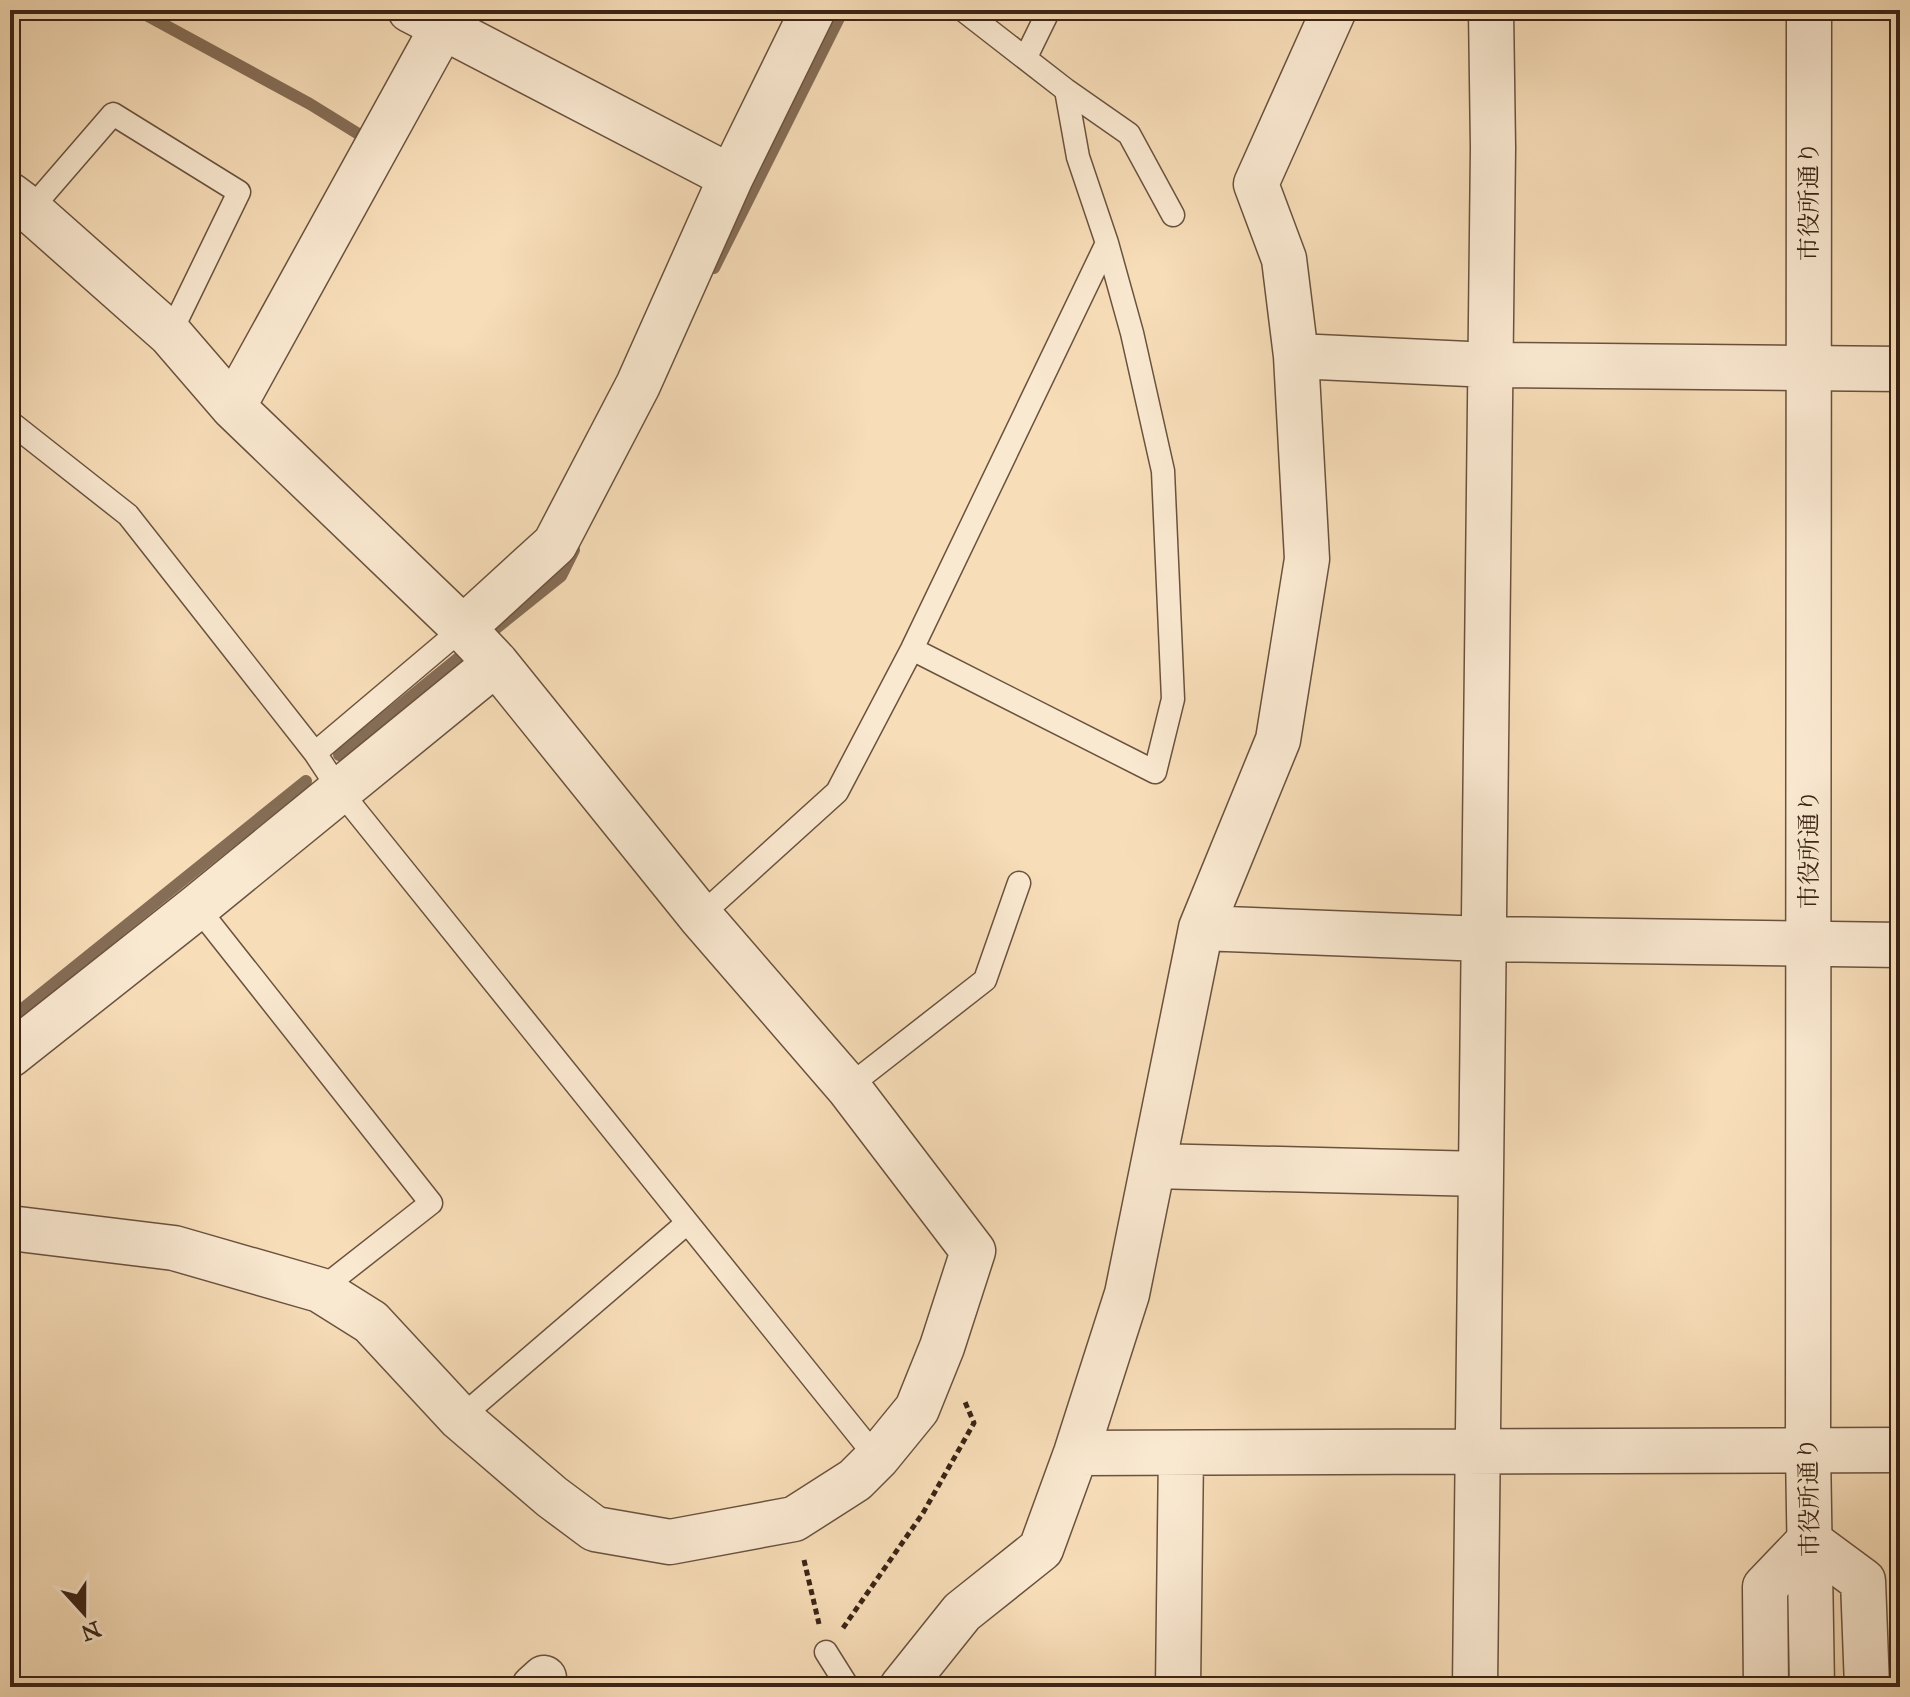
<svg xmlns="http://www.w3.org/2000/svg" width="1910" height="1697" viewBox="0 0 1910 1697" font-family="'IM FELL Great Primer','Noto Serif JP',serif">
	<style>
		.lines { fill: none; stroke-linecap: round; stroke-linejoin: round }
		.stream { stroke: #856d56; stroke-width: 12 }
		.service-casing { stroke: #6a523e; stroke-width: 25 }
		.minor-casing { stroke: #6a523e; stroke-width: 47 }
		.tertiary-casing { stroke: #6a523e; stroke-width: 47 }
		.path { stroke: #3b2415; stroke-width: 5; stroke-dasharray: 6 4; stroke-linecap: butt }
		.service { stroke: #fae9d1; stroke-width: 22 }
		.minor { stroke: #fae9d1; stroke-width: 44 }
		.tertiary { stroke: #fae9d1; stroke-width: 44 }
		.labels { text-anchor: middle; stroke-width: 6; stroke-linejoin: round; paint-order: stroke }
		.street-label { font-size: 24px; fill: #3b2415; stroke: #fae9d1 }
	</style>
	<rect width="100%" height="100%" fill="#f7ddb8"/>
	<filter id="stains"><feTurbulence type="fractalNoise" baseFrequency=".0025" numOctaves="4"/><feColorMatrix values="0 0 0 0 .2 0 0 0 0 .09 0 0 0 0 .02 0 0 0 .5 -.17"/></filter>
	<radialGradient id="worn" r=".72"><stop offset=".6" stop-color="#630" stop-opacity="0"/><stop offset="1" stop-color="#630" stop-opacity=".3"/></radialGradient>
	<g class="lines">
		<path class="stream" d="M137 10 310 104 365 138 369 130
			M714 268 843 10
			M495 629 561 576 574 550
			M339 755 461 656
			M10 1019 306 781"/>
		<defs>
			<path id="service" d="M963 10 1066 90 1129 134 1173 215
				M1026 57 1049 10
				M30 210 113 114 239 192 170 334
				M10 422 128 515 315 753 340 791 877 1458
				M912 649 1155 772 1173 699 1163 471 1132 333 1107 243 1078 157 1066 90
				M315 753 463 628
				M197 907 431 1203 320 1290
				M700 916 837 792 912 649 1107 243
				M848 1087 985 980 1019 883
				M460 1418 687 1223
				M826 1652 848 1687"/>
			<path id="minor" d="M410 10 731 177
				M10 195 30 210 170 334 233 407 463 628 496 663 700 916 848 1087 973 1251 942 1347 917 1409 877 1458 855 1480 794 1519 670 1542 595 1529 552 1497 460 1418 371 1322 320 1290 174 1248 10 1228
				M1296 356 1490 365 1900 369
				M233 407 452 10
				M463 628 555 544 638 385 731 177 813 10
				M1201 928 1484 939 1900 945
				M10 1055 197 907 496 663
				M1153 1166 1481 1174
				M1076 1453 1900 1450
				M534 1687 544 1678
				M902 1687 962 1612 1041 1549 1076 1453 1127 1294 1201 928 1278 740 1307 559 1296 356 1284 259 1256 184 1334 10
				M1178 1687 1181 1453
				M1475 1687 1493 148 1491 10
				M1766 1687 1765 1587 1809 1541 1863 1581 1867 1687"/>
			<path id="tertiary" d="M1809 10 1808 1451 1812 1687"/>
		</defs>
		<use href="#service" class="service-casing"/>
		<use href="#minor" class="minor-casing"/>
		<use href="#tertiary" class="tertiary-casing"/>
		<path class="path" d="M804 1560 819 1624
			M843 1628 923 1513 974 1423 965 1402"/>
		<use href="#service" class="service"/>
		<use href="#minor" class="minor"/>
		<use href="#tertiary" class="tertiary"/>
	</g>
	<g class="labels">
		<g class="street-label">
			<text transform="translate(1809 201) rotate(-90)" y="8">市役所通り</text>
			<text transform="translate(1809 849) rotate(-90)" y="8">市役所通り</text>
			<text transform="translate(1809 1497) rotate(-91)" y="8">市役所通り</text>
		</g>
	</g>
	<rect width="1910" height="1697" fill="none" stroke="#f7ddb8" stroke-width="40"/>
	<rect x="12" y="12" width="1886" height="1673" fill="none" stroke="#3b2415" stroke-width="4"/>
	<rect x="20" y="20" width="1870" height="1657" fill="none" stroke="#3b2415" stroke-width="2"/>
	<g transform="translate(84 1613) rotate(159)" stroke="#fae9d1" stroke-width="6" paint-order="stroke">
	<path d="M0-6L14 30L0 20L-14 30Z" fill="#3b2415"/>
	<text y="-12" font-size="22" font-weight="bold" text-anchor="middle" fill="#3b2415">N</text>
	</g>
	<rect width="100%" height="100%" filter="url(#stains)"/>
	<rect width="100%" height="100%" fill="url(#worn)"/>
</svg>
